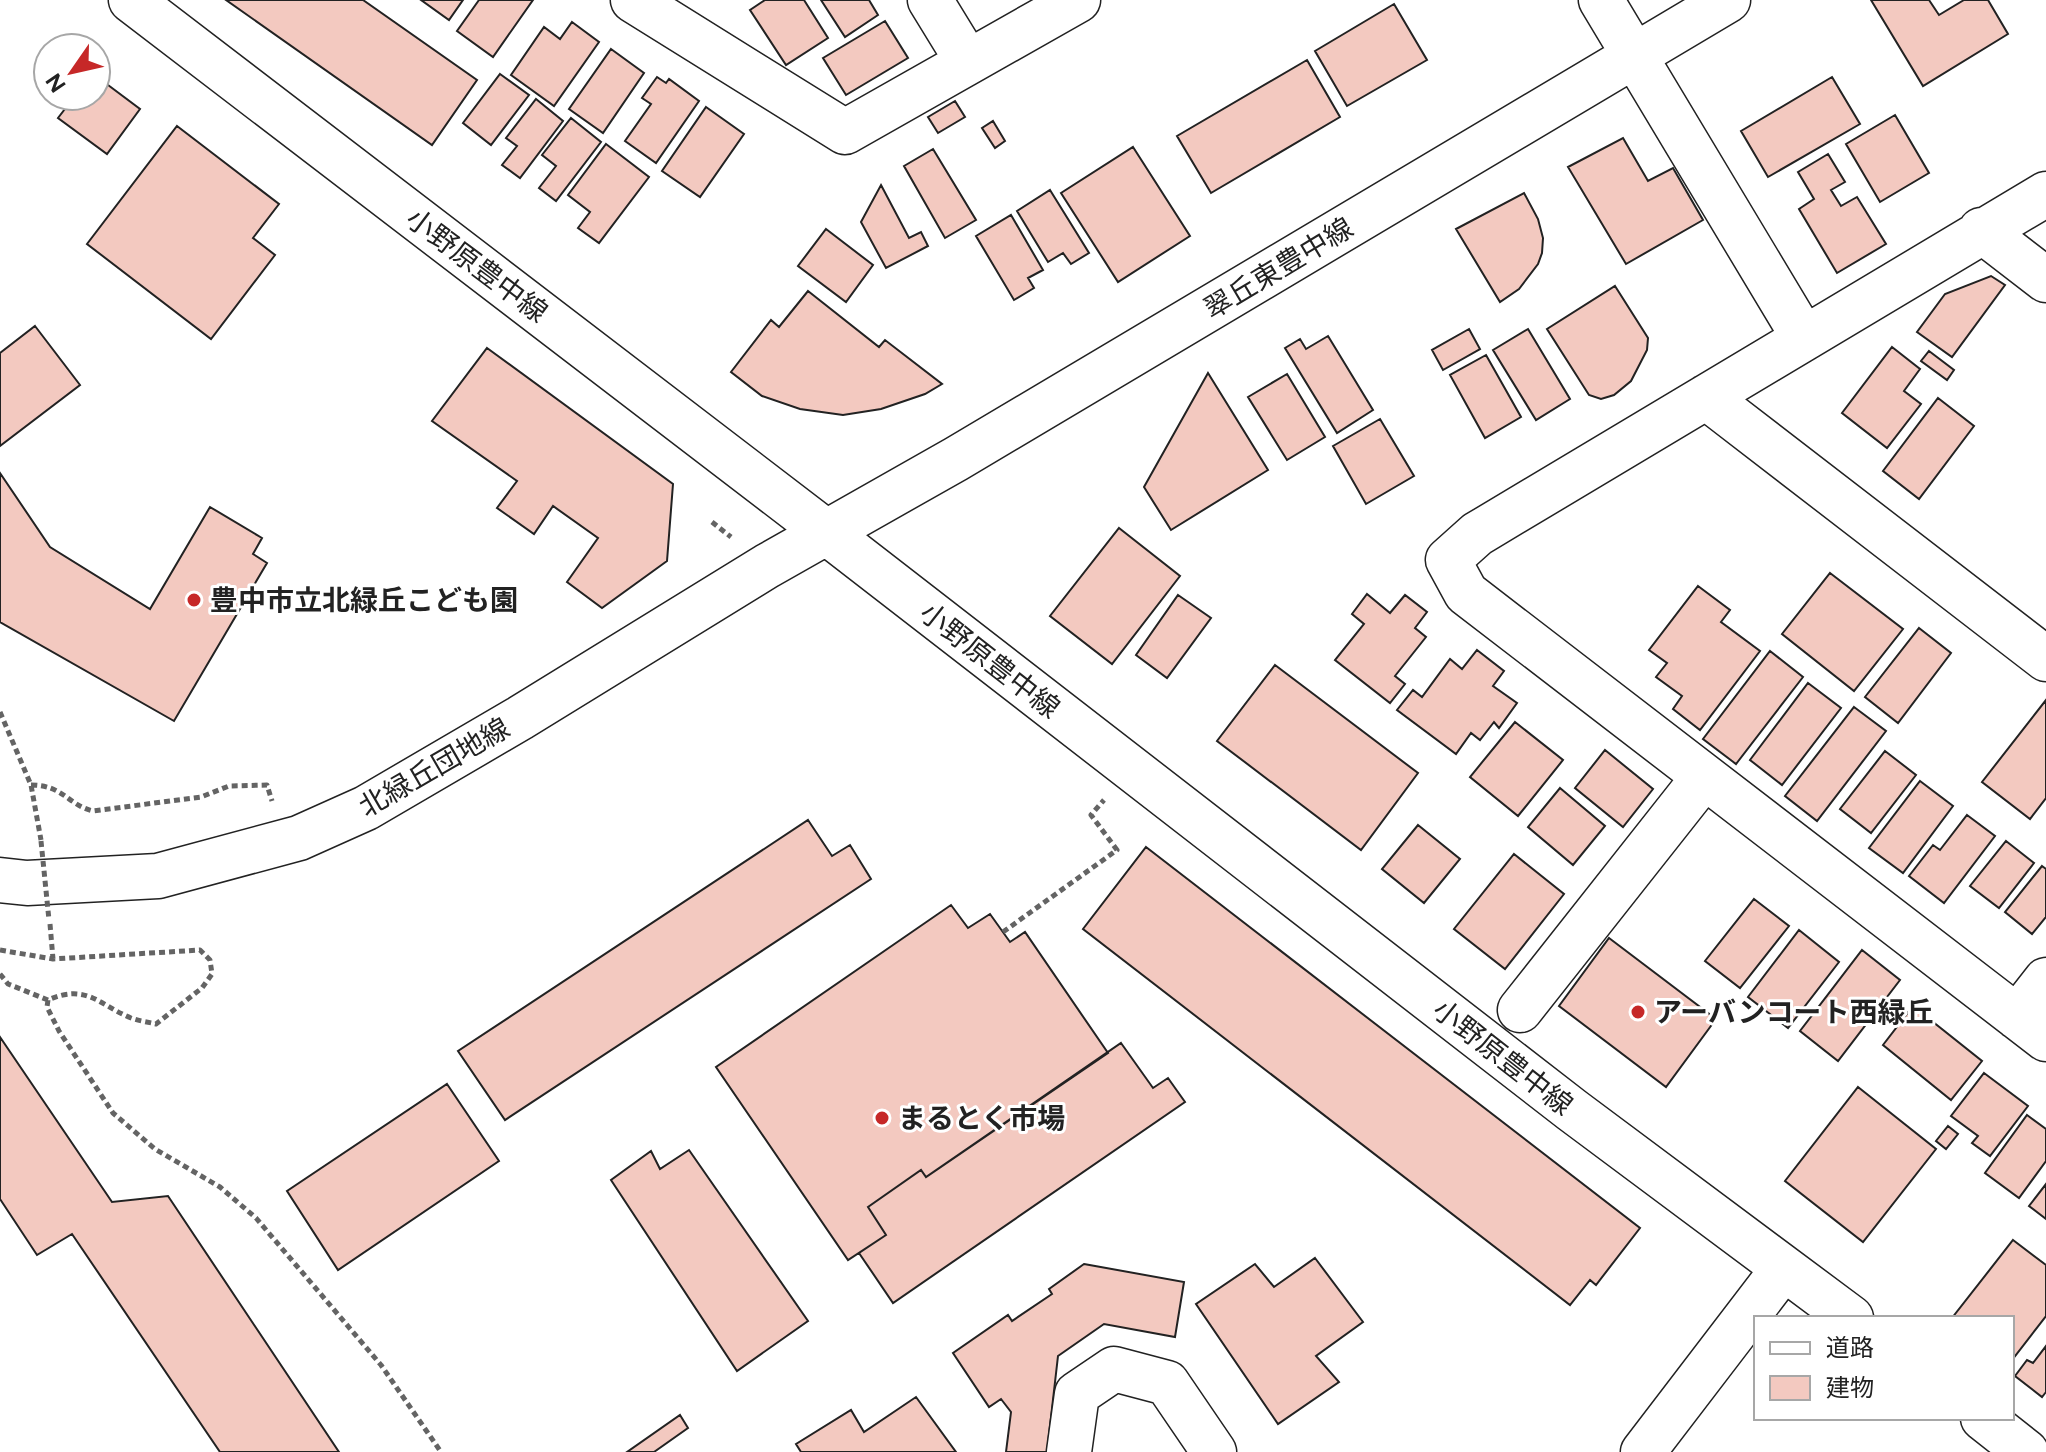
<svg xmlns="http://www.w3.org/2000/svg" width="2046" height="1452" viewBox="0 0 2046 1452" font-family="Figtree,'Noto Sans JP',sans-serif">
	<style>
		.building { fill: #f3c9c0; stroke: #222; stroke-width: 2 }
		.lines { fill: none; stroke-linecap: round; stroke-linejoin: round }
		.minor-casing { stroke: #222; stroke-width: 47 }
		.path { stroke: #646464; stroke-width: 5; stroke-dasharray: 6 4; stroke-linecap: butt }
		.minor { stroke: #fff; stroke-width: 44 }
		.path-bridge { stroke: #646464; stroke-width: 5; stroke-dasharray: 6 4; stroke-linecap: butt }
		.poi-dot { fill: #c62828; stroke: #fff; stroke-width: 3 }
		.labels { text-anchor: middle; stroke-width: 6; stroke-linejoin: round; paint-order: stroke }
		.street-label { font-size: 28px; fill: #222; stroke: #fff }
		.poi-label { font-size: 28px; font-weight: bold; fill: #222; stroke: #fff; text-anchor: start }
	</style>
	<rect width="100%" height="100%" fill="#fff"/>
	<path class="building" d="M226 0H363L477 80 432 145Z
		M421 0H463L449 20Z
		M479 0H533L493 57 457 31Z
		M765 0H804L828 38 786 65 750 10Z
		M821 0H869L878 15 845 37Z
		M1871 0H1929L1939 15 1964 0H1988L2008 34 1923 86Z
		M1394 4 1427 60 1347 106 1315 51Z
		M885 21 908 58 846 95 823 58Z
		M572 22 599 42 554 106 511 75 544 27 560 39Z
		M611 49 644 73 603 133 569 109Z
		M1307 60 1340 117 1211 193 1177 136Z
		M500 74 529 95 491 145 463 123Z
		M96 76 140 109 107 154 58 118 75 96H96Z
		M657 77 666 83 669 79 699 101 656 163 625 141 651 104 642 98Z
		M1832 77 1860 124 1768 177 1741 131Z
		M536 99 563 121 520 178 502 165 517 146 506 138Z
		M955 101 965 117 938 133 928 117Z
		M706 107 744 134 700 197 662 171Z
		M1895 115 1929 173 1880 202 1846 144Z
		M571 118 601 142 556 201 539 188 556 166 542 155Z
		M993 121 1005 141 995 148 982 128Z
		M177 126 279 204 253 238 275 255 211 339 87 244Z
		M1623 138 1648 181 1673 168 1703 220 1626 264 1568 167Z
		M606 144 649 177 599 243 578 228 590 212 568 195Z
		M1133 147 1190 236 1118 282 1061 193Z
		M933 149 976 220 945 238 904 166Z
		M1828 154 1845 182 1831 190 1841 206 1857 197 1886 244 1837 273 1799 209 1814 199 1798 172Z
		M881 185 909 238 921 232 928 246 886 268 861 222Z
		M1050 190 1089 253 1071 264 1063 253 1048 262 1017 211Z
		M1524 193 1538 219 1543 238 1542 253 1538 264 1519 289 1500 302 1456 229Z
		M1011 215 1043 270 1028 278 1034 288 1014 300 976 236Z
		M826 229 873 265 846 302 798 266Z
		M1991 276 2005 285 1952 357 1917 332 1945 294Z
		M1615 286 1648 338 1647 350 1631 381 1614 395 1601 399 1589 395 1547 329Z
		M808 291 879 347 885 340 942 384 925 394 881 409 843 415 800 409 762 396 731 372 771 320 779 327Z
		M35 326 80 385 0 446V353Z
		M1469 329 1480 349 1443 370 1432 350Z
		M1528 329 1570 399 1536 420 1493 350Z
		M1328 336 1373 410 1337 433 1285 348 1300 339 1306 349Z
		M1892 347 1920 369 1904 391 1921 404 1887 448 1842 413Z
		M487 348 673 484 667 561 602 608 567 582 598 538 553 506 534 534 497 508 517 481 432 421Z
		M1929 351 1954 370 1947 380 1921 361Z
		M1486 355 1521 417 1485 438 1450 375Z
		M1208 373 1268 470 1171 530 1144 487Z
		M1287 374 1325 437 1287 460 1248 397Z
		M1938 398 1974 426 1919 499 1883 471Z
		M1380 419 1414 476 1366 504 1333 446Z
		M0 473 50 547 150 609 210 507 262 538 253 554 267 563 174 721 0 622Z
		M1119 528 1180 576 1112 664 1050 616Z
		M1830 573 1903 629 1854 691 1782 634Z
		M1698 586 1730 610 1721 622 1760 651 1700 730 1673 709 1682 696 1656 677 1667 663 1649 650Z
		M1367 594 1390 613 1405 595 1427 612 1415 628 1426 637 1395 676 1405 684 1390 703 1335 660 1364 624 1352 614Z
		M1178 595 1211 618 1167 678 1136 655Z
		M1919 628 1951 653 1898 723 1865 697Z
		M1477 650 1504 671 1493 686 1517 703 1499 728 1494 722 1480 740 1471 733 1456 754 1397 710 1413 690 1422 697 1450 659 1462 669Z
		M1770 651 1803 677 1736 764 1703 739Z
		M1275 665 1418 773 1361 850 1217 741Z
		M1808 683 1841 708 1782 785 1750 760Z
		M2046 700V798L2030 819 1982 782Z
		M1854 707 1886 731 1817 821 1785 796Z
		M1515 722 1563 760 1518 816 1470 777Z
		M1605 750 1653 789 1623 827 1575 788Z
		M1885 751 1916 775 1871 833 1840 809Z
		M1920 781 1953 806 1903 873 1869 848Z
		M1560 788 1605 826 1573 865 1528 827Z
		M1967 815 1995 836 1944 903 1909 876 1933 845 1940 850Z
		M808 820 832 856 850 845 871 879 505 1120 458 1051Z
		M1418 825 1460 859 1424 903 1382 869Z
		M2006 841 2034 863 1999 908 1970 886Z
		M1146 847 1640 1228 1596 1285 1590 1280 1570 1305 1083 929Z
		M1514 854 1564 894 1505 969 1454 929Z
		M2042 866 2046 869V917L2032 934 2005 912Z
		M1754 899 1789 926 1740 988 1705 961Z
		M951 905 968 928 990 914 1010 942 1025 932 1108 1053 926 1177 921 1170 868 1207 886 1235 848 1260 716 1067Z
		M1799 930 1839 962 1788 1028 1748 997Z
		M1609 938 1716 1019 1666 1087 1559 1006Z
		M1862 950 1900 980 1838 1061 1800 1031Z
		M1913 1006 1982 1061 1951 1100 1883 1045Z
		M0 1037 112 1202 168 1196 339 1452H220L72 1234 37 1255 0 1199Z
		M1121 1043 1153 1088 1168 1078 1185 1102 893 1303 859 1253 886 1235 868 1207 921 1170 926 1177Z
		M1984 1073 2028 1106 1990 1156 1972 1143 1978 1136 1951 1116Z
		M447 1084 499 1161 338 1270 287 1191Z
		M1858 1087 1936 1149 1863 1242 1785 1181Z
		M2027 1115 2046 1129V1161L2019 1198 1985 1173Z
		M1948 1126 1958 1134 1946 1149 1936 1141Z
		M689 1150 808 1321 737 1371 611 1180 651 1151 660 1169Z
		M2046 1184V1219L2029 1206Z
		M2013 1240 2046 1265V1316L2012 1360V1318H1952Z
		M1315 1258 1363 1322 1316 1356 1339 1382 1278 1424 1196 1304 1255 1264 1274 1287Z
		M1084 1264 1184 1282 1175 1337 1104 1324 1058 1356 1047 1452H1006L1011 1412 1001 1399 989 1407 953 1353 1008 1315 1012 1321 1052 1294 1049 1289Z
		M2046 1346V1392L2042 1397 2015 1376 2027 1360 2033 1363Z
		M916 1397 956 1452H801L796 1444 851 1410 864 1432Z
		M680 1415 688 1428 654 1452H627Z"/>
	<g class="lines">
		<defs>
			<path id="minor" d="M131 0 826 532 1572 1110 1851 1318
				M633 0 845 132 1078 0
				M930 0 968 62
				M1601 0 1804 338
				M2046 194 1477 534 1448 560 1466 593 2046 1039
				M1981 230 2046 280
				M1706 397 2046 659
				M0 880 27 883 158 876 299 838 366 808 520 718 767 566 956 459 1728 0
				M1520 1010 1704 777
				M2017 1017 2046 980
				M1983 1418 2026 1452
				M1069 1452 1077 1394 1114 1369 1167 1383 1214 1452
				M1643 1452 1783 1269"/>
		</defs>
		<use href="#minor" class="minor-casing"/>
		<path class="path" d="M712 522 731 537
			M0 712 31 785 41 840
			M31 785C63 785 68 805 93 811L201 797 229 786 267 785 272 801
			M50 924 53 959
			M1003 932 1117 850 1091 815 1104 800
			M0 950 53 959 200 950 210 960 212 974 202 988 156 1024C148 1022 139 1021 131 1018 99 1005 87 983 48 1000L47 1007 59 1031 113 1113 155 1149 220 1187 256 1218 381 1365 441 1452
			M0 974 8 984 48 1000"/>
		<use href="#minor" class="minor"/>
		<path class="path-bridge" d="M41 841 49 920"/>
	</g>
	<g class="poi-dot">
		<circle cx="194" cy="600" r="8"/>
		<circle cx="1638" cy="1012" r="8"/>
		<circle cx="882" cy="1118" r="8"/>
	</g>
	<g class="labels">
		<g class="street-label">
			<text transform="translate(477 265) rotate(37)" y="10">小野原豊中線</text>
			<text transform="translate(1278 268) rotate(-31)" y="10">翠丘東豊中線</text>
			<text transform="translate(990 660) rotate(38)" y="10">小野原豊中線</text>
			<text transform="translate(434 767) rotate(-30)" y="10">北緑丘団地線</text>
			<text transform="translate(1503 1057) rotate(38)" y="10">小野原豊中線</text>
		</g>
		<g class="poi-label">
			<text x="210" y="610">豊中市立北緑丘こども園</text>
			<text x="1654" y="1022">アーバンコート西緑丘</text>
			<text x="898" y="1128">まるとく市場</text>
		</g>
	</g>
	<rect x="1754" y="1316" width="260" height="104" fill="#ffffff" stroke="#a7a7a7" stroke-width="2"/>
	<rect x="1770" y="1342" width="40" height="12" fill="#ffffff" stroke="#a7a7a7" stroke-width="2"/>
	<text x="1826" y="1356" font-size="24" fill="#222222">道路</text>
	<rect x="1770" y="1376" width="40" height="24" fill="#f3c9c0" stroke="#a7a7a7" stroke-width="2"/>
	<text x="1826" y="1396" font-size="24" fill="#222222">建物</text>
	<g transform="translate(72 72) rotate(236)"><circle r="38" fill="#ffffff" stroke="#a7a7a7" stroke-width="2"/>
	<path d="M0-6L14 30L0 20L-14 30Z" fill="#c62828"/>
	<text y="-12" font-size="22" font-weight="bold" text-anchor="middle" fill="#222222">N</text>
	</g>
</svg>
